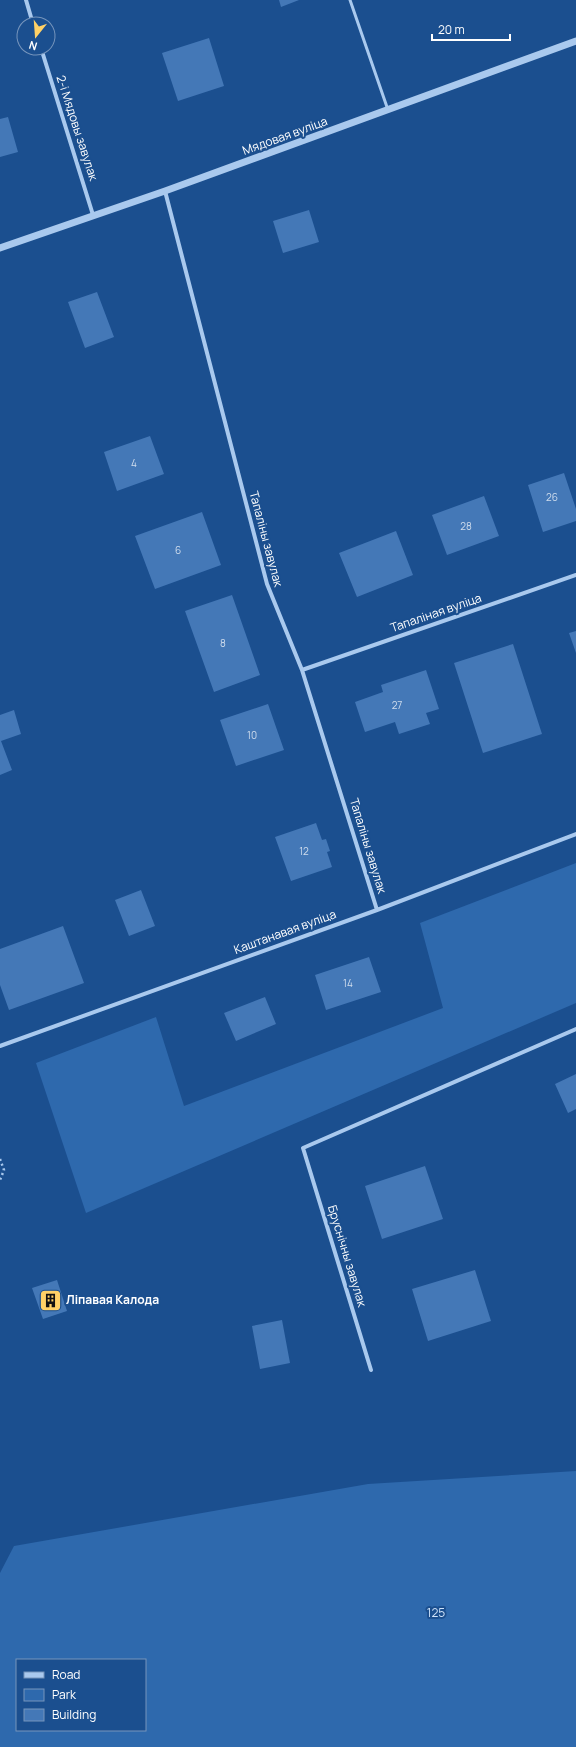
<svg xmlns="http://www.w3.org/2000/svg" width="576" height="1747" viewBox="0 0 576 1747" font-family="Manrope,sans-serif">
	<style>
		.green { fill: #2e69ad; fill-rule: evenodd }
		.building { fill: #4478b7 }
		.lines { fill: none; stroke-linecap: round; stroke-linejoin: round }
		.path { stroke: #a9c9ee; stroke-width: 2.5; stroke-dasharray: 2 3; stroke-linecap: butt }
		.service { stroke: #a9c9ee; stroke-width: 3 }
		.minor { stroke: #a9c9ee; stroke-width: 4 }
		.tertiary { stroke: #a9c9ee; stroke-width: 7 }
		.labels { text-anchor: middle; stroke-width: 4; stroke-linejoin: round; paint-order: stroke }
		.number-label { font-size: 10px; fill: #d0dded }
		.street-label { font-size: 12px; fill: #fff; stroke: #1b4f8f }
		.poi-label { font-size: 12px; font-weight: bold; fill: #fff; stroke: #1b4f8f; text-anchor: start }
		.park-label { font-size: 12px; fill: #cfe3fa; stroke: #1b4f8f }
	</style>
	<rect width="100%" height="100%" fill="#1b4f8f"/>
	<path class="green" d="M576 863V1003L86 1213 36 1063 156 1017 184 1106 443 1008 420 923Z
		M576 1471V1747H0V1573L14 1546 368 1484ZM17 1660H145V1730H17Z"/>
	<path class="building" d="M279 0H299L281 7Z
		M209 38 224 86 178 101 162 53Z
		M8 117 18 152 0 157V119Z
		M309 210 319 242 283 253 273 221Z
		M97 292 114 337 85 348 68 302Z
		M150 436 164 474 117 491 104 452Z
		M564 473 576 509V521L543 532 528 485Z
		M484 496 499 536 447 555 432 515Z
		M202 512 221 565 155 589 135 536Z
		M396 531 413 575 357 597 339 553Z
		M232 595 260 675 214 692 185 611Z
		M576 631V653L569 633Z
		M513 644 542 734 483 753 454 663Z
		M426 670 439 709 426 713 430 724 399 734 395 722 365 732 355 702 383 692 381 685Z
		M268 704 284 750 236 766 220 720Z
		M14 710 21 734 1 741 12 770 0 775V715Z
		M316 823 322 840 326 839 330 851 327 852 332 867 291 881 275 837Z
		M141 890 155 926 129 936 115 900Z
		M63 926 84 983 9 1010 0 985V949Z
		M369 957 381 992 326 1010 315 975Z
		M265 997 276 1024 236 1041 224 1013Z
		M576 1074V1109L568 1113 555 1084Z
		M425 1166 443 1219 382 1239 365 1186Z
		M475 1270 491 1321 428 1341 412 1289Z
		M57 1280 67 1311 43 1319 32 1288Z
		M282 1320 290 1363 260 1369 252 1326Z"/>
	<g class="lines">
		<path class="path" d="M0 1159 4 1170 0 1180"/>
		<path class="service" d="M350 0 388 110"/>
		<path class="minor" d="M26 0 33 24
			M41 48 93 215
			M165 191 267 584 302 670 377 910
			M302 670 576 575
			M0 1046 377 910 576 834
			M371 1370 303 1148 576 1029"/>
		<path class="tertiary" d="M0 248 165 191 576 41"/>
	</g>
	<defs>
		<symbol id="building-square" viewBox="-11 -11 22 22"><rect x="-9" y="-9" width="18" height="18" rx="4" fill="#ffd166" stroke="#1b4f8f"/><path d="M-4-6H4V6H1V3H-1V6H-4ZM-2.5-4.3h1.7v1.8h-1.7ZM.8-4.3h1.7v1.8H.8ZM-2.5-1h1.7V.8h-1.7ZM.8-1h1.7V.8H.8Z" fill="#111"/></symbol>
	</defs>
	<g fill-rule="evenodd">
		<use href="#building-square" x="38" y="1288" width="25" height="25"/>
	</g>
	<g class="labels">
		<g class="number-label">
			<text x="134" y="467">4</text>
			<text x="552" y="501">26</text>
			<text x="466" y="530">28</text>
			<text x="178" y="554">6</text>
			<text x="223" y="647">8</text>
			<text x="397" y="709">27</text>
			<text x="252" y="739">10</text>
			<text x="304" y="855">12</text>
			<text x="348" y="987">14</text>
		</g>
		<g class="street-label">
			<text transform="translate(77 128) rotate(72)" y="4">2-і Мядовы завулак</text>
			<text transform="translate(285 136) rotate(-20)" y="4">Мядовая вуліца</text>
			<text transform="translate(266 539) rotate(75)" y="4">Тапаліны завулак</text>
			<text transform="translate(436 613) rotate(-19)" y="4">Тапаліная вуліца</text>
			<text transform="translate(368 846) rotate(73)" y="4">Тапаліны завулак</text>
			<text transform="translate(285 932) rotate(-20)" y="4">Каштанавая вуліца</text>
			<text transform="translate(347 1256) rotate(73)" y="4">Бруснічны завулак</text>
		</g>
		<g class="poi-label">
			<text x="66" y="1304">Ліпавая Калода</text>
		</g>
		<g class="park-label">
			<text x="436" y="1617">125</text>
		</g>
	</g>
	<rect x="16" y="1659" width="130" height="72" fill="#1b4f8f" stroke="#7695bc"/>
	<rect x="24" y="1672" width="20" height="6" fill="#a9c9ee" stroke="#7695bc"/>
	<text x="52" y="1679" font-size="12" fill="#ffffff">Road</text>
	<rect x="24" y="1689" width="20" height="12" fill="#2e69ad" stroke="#7695bc"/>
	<text x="52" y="1699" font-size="12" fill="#ffffff">Park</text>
	<rect x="24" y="1709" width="20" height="12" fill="#4478b7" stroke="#7695bc"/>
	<text x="52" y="1719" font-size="12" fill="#ffffff">Building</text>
	<g transform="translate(36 36) rotate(197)"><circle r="19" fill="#1b4f8f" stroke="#7695bc"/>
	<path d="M0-3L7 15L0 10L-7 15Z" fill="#ffd166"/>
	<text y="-6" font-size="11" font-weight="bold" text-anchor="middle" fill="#ffffff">N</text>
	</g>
	<path d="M432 34v6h78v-6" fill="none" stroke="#ffffff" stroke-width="2"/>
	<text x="438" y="34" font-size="12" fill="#ffffff" stroke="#1b4f8f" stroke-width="3" paint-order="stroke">20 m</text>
</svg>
